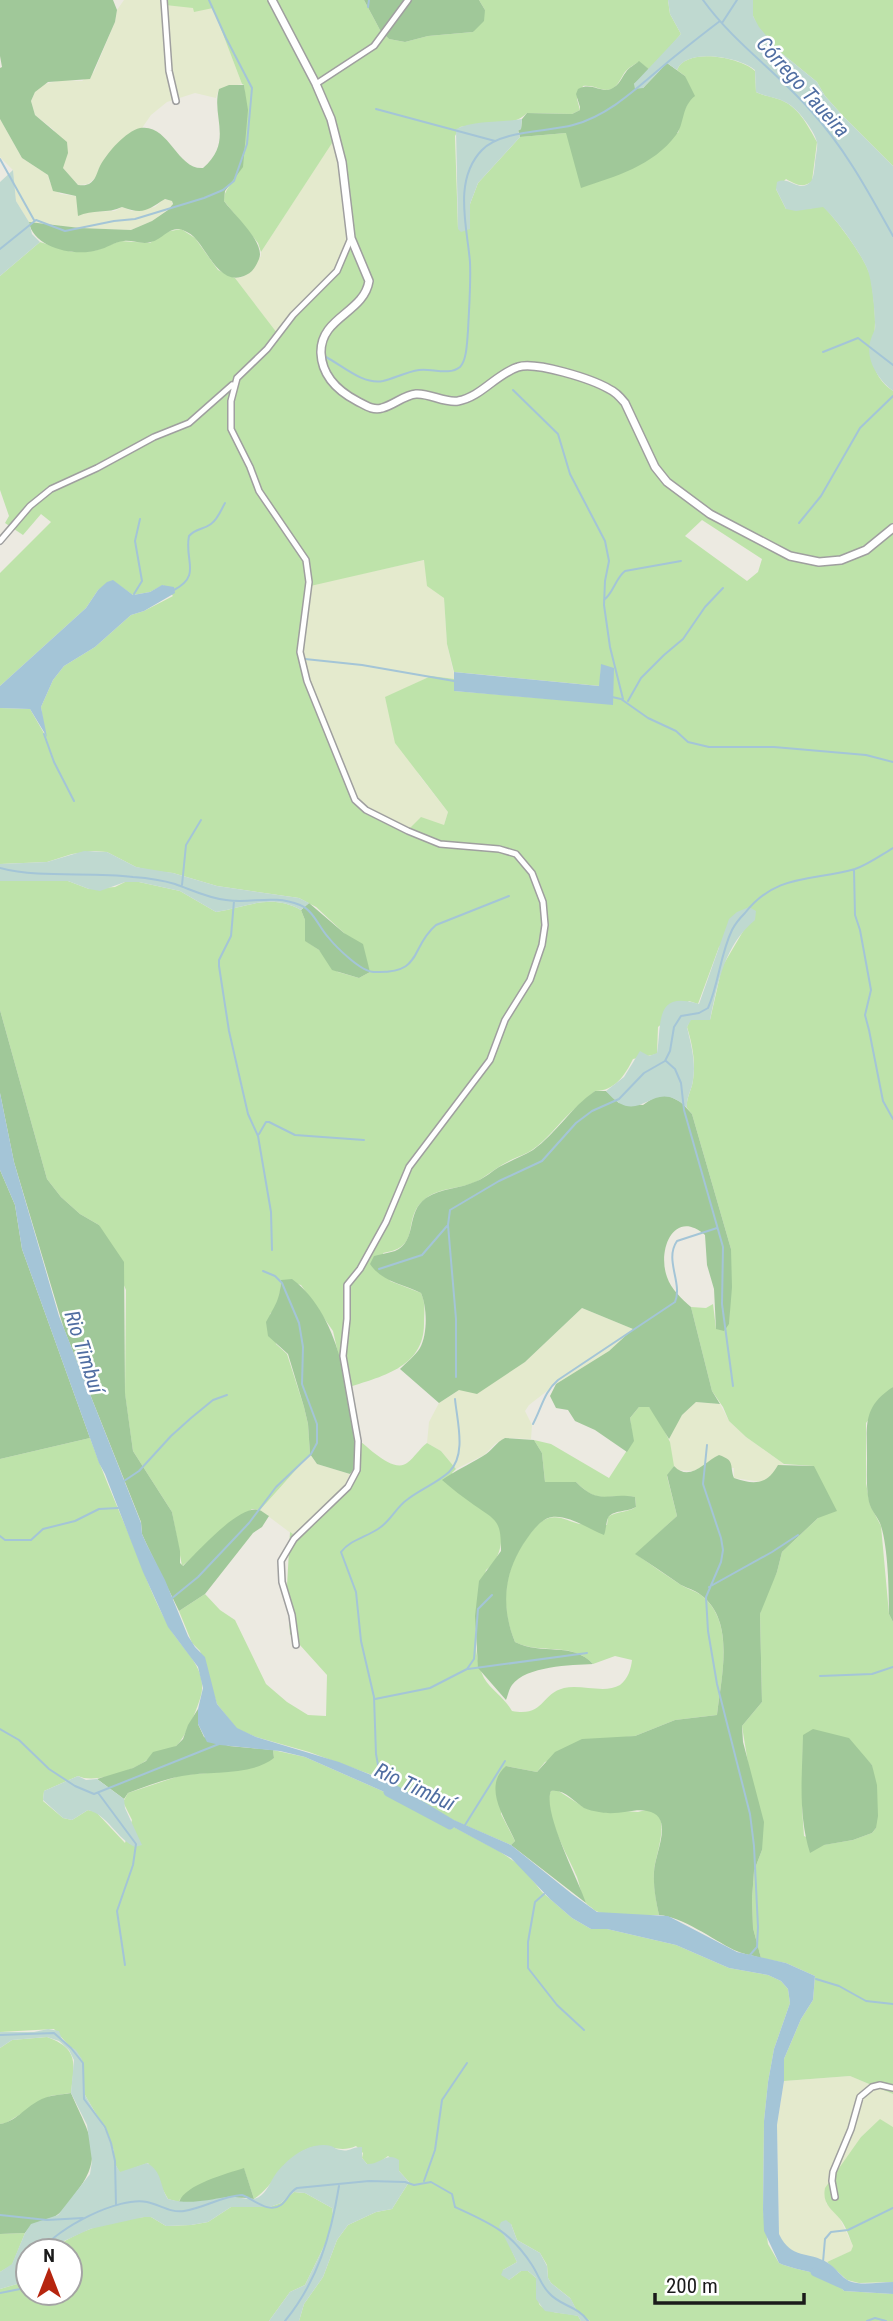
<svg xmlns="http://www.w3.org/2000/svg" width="893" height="2321" viewBox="0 0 893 2321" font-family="'Roboto Condensed',sans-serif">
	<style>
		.farmland { fill: #e4eacd }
		.grass { fill: #bee3aa; fill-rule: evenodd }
		.forest { fill: #a0c899 }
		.wetland { fill: #bfd9d0 }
		.water { fill: #a4c5d7 }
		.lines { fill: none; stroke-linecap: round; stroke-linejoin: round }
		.stream { stroke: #a4c5d7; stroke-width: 2 }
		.river { stroke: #a4c5d7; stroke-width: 9 }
		.minor-casing { stroke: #9f9f9f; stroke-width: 8 }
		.tertiary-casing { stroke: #9f9f9f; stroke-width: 10 }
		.minor { stroke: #fff; stroke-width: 5 }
		.tertiary { stroke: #fff; stroke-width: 7 }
		.labels { text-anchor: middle; stroke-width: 5; stroke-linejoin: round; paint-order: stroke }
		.water-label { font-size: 21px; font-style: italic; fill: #506ea2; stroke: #fff }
	</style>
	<rect width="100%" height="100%" fill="#eceae1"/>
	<path class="farmland" d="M124 0H164L165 5 213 8 242 84 219 89 216 98 195 93 167 102 151 115 142 128 133 131 106 156 96 177 88 184 78 185 63 168 54 130 35 115 31 101 35 92 41 85 61 80 82 81 94 72 115 22 117 10Z
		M0 119 22 158 48 175 50 183 60 194 76 196 87 212 115 211 122 207 132 211 155 207 164 199 172 201V206L152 221 131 230 80 228 29 222 16 201 13 170 0 157Z
		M334 139 343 194 348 246 336 269 277 334 235 278 243 277 261 256V252Z
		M425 560 444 598 447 644 455 679 431 676 385 698 419 775 448 812 444 825 410 829 357 802 298 652 306 586Z
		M582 1308 633 1329 609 1351 556 1384 529 1405 525 1411 532 1425 531 1439 505 1438 495 1444 484 1455 456 1469 441 1451 427 1443 429 1422 439 1403 459 1390 525 1362Z
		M696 1402 720 1404 729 1421 746 1437 784 1464 778 1466 772 1475 762 1482 734 1478V1468L705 1466 693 1471 676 1470 672 1463 669 1435 682 1415Z
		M310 1454 317 1464 350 1474 343 1489 314 1517 292 1534 260 1510Z
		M850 2076 893 2094V2127L880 2120 861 2137 826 2203 840 2219 853 2246 852 2251 827 2262 794 2253 784 2245 779 2234 777 2125 784 2081Z"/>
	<path class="grass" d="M164 0H364L380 30 389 39 405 42 428 36 473 32 485 10 479 0H668L670 14 681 34 650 70 639 62C635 64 628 68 625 72 620 79 617 90 606 90 598 89 592 85 583 86L577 99 580 110 572 114 527 113C513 128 479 123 460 127L455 136 458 229H470V204L478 183 520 137 566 133H678L683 113 689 101 685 76 677 70C686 47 740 57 755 71L756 92C764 96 770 96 778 99 798 105 808 126 817 142L812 181C803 189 795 184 786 179L776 189 786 209H807L823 206C836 219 868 261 871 279 873 292 875 309 875 322 875 351 865 371 893 391V1387L866 1423V1483L870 1505 881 1526 889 1614 893 1622V2094L850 2076 784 2081V2059L801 2019 813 2000 815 1976 786 1963 761 1958 753 1928 752 1899 754 1871 762 1850 742 1726 762 1702 760 1614 764 1598 777 1572 782 1552 818 1518 814 1466 784 1464 746 1437 729 1421 723 1407 712 1391 691 1307 706 1308 713 1304 716 1329 729 1324 731 1249 692 1114 687 1108C686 1097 692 1090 693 1080 696 1062 692 1043 687 1027L690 1020H710L722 967 745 928 719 947 698 1004 689 1001 658 1027 657 1054 633 1059C625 1075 615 1091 595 1091 587 1098 579 1105 571 1112 558 1124 547 1140 532 1150 526 1154 519 1156 513 1159 501 1165 491 1172 481 1179 463 1190 441 1186 425 1199 400 1219 424 1247 383 1253L390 1281 421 1293C426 1304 424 1312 424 1324 424 1368 380 1377 346 1388L333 1331 301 1285 281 1280C280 1292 280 1306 270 1314L276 1344 287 1354 304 1407 308 1424 310 1454 260 1510 252 1509 182 1566 172 1512 133 1451 125 1394 126 1290 99 1225 80 1214 61 1197 47 1179 0 1010V881H68L89 889 115 887 125 882H139L180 891 216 912C248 907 270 893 301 910L305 920 306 941 319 950 338 972 359 978 370 972 367 963 344 933 316 907 299 898 217 886 173 873 153 871 136 867 107 852 94 851 72 854 47 862 0 864V708L30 709 45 735 41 707 53 680 64 666 95 647 131 615 144 611 173 596 163 585 150 592 133 595 113 581 98 590 86 608 0 686V573L51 522 41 514 23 535 5 523 9 516 0 490V276L40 242 72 252H85L97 250 120 241 150 243 166 232 181 229 195 238 218 270 235 278 277 333C299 310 336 279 347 249 351 235 338 157 334 140L261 252 258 243 224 201C224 189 231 187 234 177 245 149 248 114 244 85L242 84 213 8 194 12 193 8 165 5ZM702 520 762 559 758 572 747 581 685 536ZM424 560 427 586 444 598 447 644 454 672 600 686 601 665 613 704 454 691 455 679 431 676 385 697 395 743 448 812 444 825 421 817 409 829 357 802 298 652 306 587ZM803 1736 868 1761 872 1765 876 1828 872 1833 853 1840 823 1845 804 1836 802 1808Z
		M753 0H893V166L843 116 825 96 817 82 779 51 758 27 753 16Z
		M639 1407H649L658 1418 670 1442 674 1466 667 1476 677 1516 636 1554C651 1565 666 1575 681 1585 688 1589 695 1591 701 1595 736 1622 721 1678 717 1715L675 1720 635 1736 609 1739 545 1762 537 1772 506 1766 501 1814 515 1841 511 1845 453 1820 386 1780 309 1752 256 1737 237 1729 217 1704 200 1651 192 1643 179 1611 205 1594 220 1610 235 1620 266 1684 287 1702 308 1715 326 1716 327 1675 290 1634 287 1586 290 1532 293 1534 314 1517 343 1489 360 1461 355 1437C366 1445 393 1474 407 1463 415 1457 419 1449 427 1443L441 1451 456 1469 452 1473C459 1483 467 1494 475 1504 479 1509 484 1509 489 1512 508 1527 503 1558 486 1570 478 1603 468 1646 484 1678 491 1690 505 1698 512 1711 545 1717 540 1694 564 1688 581 1684 605 1694 620 1685 628 1679 631 1669 632 1660L615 1656 593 1664C572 1641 541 1655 515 1642 499 1604 504 1568 529 1535 535 1528 539 1521 549 1518 560 1515 570 1522 580 1524 589 1525 598 1525 607 1525L608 1517C617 1511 626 1513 636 1507L635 1497C605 1492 601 1507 576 1482H545L542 1453 534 1440 551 1444 609 1478 633 1441 630 1418Z
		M90 1438C102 1471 116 1504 130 1537 142 1566 152 1597 168 1625 179 1646 204 1664 202 1689 202 1700 184 1741 176 1746 165 1753 158 1749 148 1759 134 1771 94 1784 78 1776L44 1791 43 1801 63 1818 72 1820 88 1810 96 1812 125 1843 132 1820 123 1802 128 1793 182 1775 233 1771 274 1758 273 1750 305 1757 405 1801 499 1851 521 1866 542 1892 572 1918 591 1929H607L676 1945 729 1968 768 1975 781 1981 788 1989 790 2003 774 2049 768 2082 764 2121 763 2210 768 2244 779 2263C801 2273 828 2270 844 2291L893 2294V2321H590L577 2311 570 2298 551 2283 548 2278 547 2265 540 2253 517 2240 511 2224 512 2251 517 2262 503 2270 509 2280 521 2271H528L536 2278 539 2304C549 2315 564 2312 578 2316L581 2321H299L304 2304 323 2277 337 2240 348 2225 376 2212 392 2209 409 2182 399 2171V2165L388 2156 377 2164H367L362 2158 363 2153 356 2146C336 2155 327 2140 307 2149 283 2159 275 2185 254 2199L244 2169 180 2199 179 2202 168 2199 148 2163 120 2173 114 2162V2151L106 2131 85 2095 81 2059 54 2029 0 2032V1459Z
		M557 1790 585 1808 638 1812C678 1800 655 1855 654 1871 653 1886 656 1900 659 1915 643 1915 607 1918 594 1910 594 1909 586 1904 586 1903 581 1896 580 1885 577 1877 569 1857 541 1811 551 1791Z
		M47 2037C80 2049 74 2064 71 2093L50 2096 6 2123 0 2124V2048L12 2040Z
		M880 2119 893 2127V2282L859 2283 847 2280 827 2262 851 2251 853 2246C849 2237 846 2226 840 2219 831 2209 822 2203 825 2188L861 2137Z
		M294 2192 305 2193 332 2208 333 2214 329 2236 305 2285 290 2292 269 2321H0V2289L24 2282 28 2275V2293H70V2251H51C77 2230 111 2220 144 2217H151L166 2226 191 2225 208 2222 231 2207H270L281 2203Z
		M25 2233 12 2265 0 2272V2234Z"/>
	<path class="forest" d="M0 0H113L117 10 115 22 90 79 48 82 35 92 31 101 35 115 67 142 68 153 63 168 78 185C82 185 84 186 89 184 96 180 97 172 100 166 107 153 126 131 140 128 169 123 177 170 203 168 234 141 211 117 219 89L229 85H244L248 110 243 167 225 191 224 201C234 215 266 243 259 259 256 266 253 272 246 275 221 288 208 251 194 237 190 233 185 231 180 229 167 228 163 239 151 242 142 245 133 240 124 241 114 242 107 248 98 250 75 257 33 248 29 222L80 228 131 230 152 221 168 210 173 204 172 201 165 199C147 210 144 215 122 207 108 214 92 209 78 216L76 196 53 191 48 175 22 158 0 119V68L2 67 0 56Z
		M364 0H479L485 10 484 21 473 32 428 36 405 42 389 39 380 30Z
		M639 61 650 70 634 84 643 88 667 63 685 76 695 96C681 107 685 123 676 135 653 166 616 176 581 188L566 133 520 137 518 130 521 129 522 119 527 113 572 114 580 110V107L576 94 578 89C592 82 600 93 611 89 620 85 621 78 626 72 628 68 636 64 639 61Z
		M309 903 344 933 363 944 370 972 359 978 332 970 319 950 305 941V920L301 910Z
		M0 1010 47 1179 61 1197 80 1214 99 1225 124 1262 125 1393 133 1451 172 1512 180 1551V1563L183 1566C197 1553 239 1504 259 1510 261 1510 267 1515 269 1516L262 1527 253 1533 205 1594 179 1611 147 1545 142 1534 141 1522 64 1329 14 1162 0 1093Z
		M595 1091H606L619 1103 643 1105 656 1096H669L681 1102 692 1114 731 1249 732 1287 729 1324 724 1331 716 1329 714 1289 707 1265 705 1235C674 1208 657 1250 667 1277 671 1289 682 1299 691 1307L712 1391 720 1404 696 1402 682 1415 669 1439 649 1407H639L630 1418 634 1441 627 1452 595 1430 575 1421 568 1410 556 1408 550 1396 556 1384 609 1351 633 1329 582 1308 525 1362 477 1394 459 1390 439 1403 400 1369C406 1363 415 1356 420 1348 428 1333 427 1307 421 1293 403 1284 382 1282 370 1264L374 1256C381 1254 389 1253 395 1251 418 1241 405 1213 426 1198 441 1188 460 1189 477 1181 485 1178 492 1171 499 1167 510 1161 523 1156 533 1150 557 1133 571 1107 595 1091Z
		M0 1170 15 1205 22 1249 90 1438 0 1459Z
		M292 1279C344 1318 349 1402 360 1461L350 1474 317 1464 310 1454 308 1424 304 1407 288 1354 268 1336 266 1322C275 1305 280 1300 281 1280Z
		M893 1387V1622L889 1614C889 1590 888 1548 881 1526 879 1518 871 1511 869 1502 866 1487 867 1473 867 1458 867 1426 862 1407 893 1387Z
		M505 1438 534 1440 542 1453 545 1482H576C600 1506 606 1492 635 1497L636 1507C628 1512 612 1510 608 1518 606 1522 606 1531 604 1535 589 1529 569 1515 552 1517 542 1519 537 1526 531 1533 505 1567 499 1602 515 1642 542 1656 572 1641 593 1664 571 1665 526 1666 512 1685 509 1689 508 1695 506 1700L478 1668 475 1616 479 1581 501 1551C501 1520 497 1521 474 1505 463 1497 452 1489 442 1480 455 1471 468 1465 483 1456 492 1451 496 1442 505 1438Z
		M719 1455C736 1461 729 1465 734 1478 754 1485 767 1485 778 1465L814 1466 837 1511 818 1518 782 1552 777 1572 760 1614 762 1702 742 1726 743 1742 764 1822 762 1850 754 1871 752 1899 753 1928 761 1958C752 1955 742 1954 734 1950 712 1939 683 1917 659 1915 656 1901 653 1887 654 1872 654 1855 676 1816 647 1811 634 1808 618 1816 599 1812 594 1811 588 1810 584 1808 573 1801 565 1789 551 1791 542 1811 578 1879 586 1903L511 1845 515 1841C505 1818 482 1787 506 1766L537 1772 555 1752 582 1739 635 1736 675 1720 717 1715C721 1678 736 1621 701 1595 695 1590 687 1588 681 1585 666 1575 651 1564 635 1554L677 1516 667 1475 674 1466C690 1483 705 1461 719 1455Z
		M198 1709V1724L204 1737 229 1746 273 1750 274 1758C249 1777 211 1770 182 1776 164 1779 145 1787 128 1793L124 1799 97 1779 133 1768 146 1761 153 1752 176 1746 183 1739 188 1725Z
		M813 1729 849 1738 872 1765 877 1785 878 1816 876 1828 872 1833 853 1840 824 1845 810 1853C798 1815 802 1775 803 1735Z
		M71 2093C88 2133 107 2155 75 2194 70 2201 64 2210 57 2215 44 2225 36 2218 25 2233L0 2234V2124C15 2122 25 2108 38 2101 48 2095 60 2095 71 2093Z
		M244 2168 254 2199C229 2194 205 2205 179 2202 186 2184 226 2174 244 2168Z"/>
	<path class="wetland" d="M668 0H753V16L759 27 779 51 817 82 825 96 843 116 893 166V391C878 380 864 358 871 339 872 335 874 332 875 329 876 319 872 284 869 274 865 258 836 218 823 207L796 211 786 209 776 189 777 182C789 176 797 191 808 184 814 181 814 170 815 164 815 158 818 148 817 142 814 130 797 108 787 103 777 97 766 97 756 92L755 70C740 57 686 47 677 70L667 63 643 88 635 89 634 84 681 34 670 14Z
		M522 119 521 129 518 131 520 137 478 183 470 204V229L461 232 458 229 456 129C475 120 501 123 522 119Z
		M13 170 16 201 29 222 32 234 40 242 0 276V182Z
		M84 851 107 852 136 867 173 873 217 886 299 898 309 903 301 910C270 893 248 907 216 912L180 891 139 882H125L100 891 89 889 68 881H0V864L47 862Z
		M749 907 756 911 755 920C724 946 718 982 710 1020H691L687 1027C691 1044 696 1062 693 1080 692 1090 686 1097 687 1108 656 1078 645 1118 619 1103 614 1100 610 1095 606 1091L624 1077 640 1051 649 1056 657 1053C662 1023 654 990 699 1004L729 919 737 912Z
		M78 1776 86 1780 97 1779 124 1799 125 1808 142 1845 135 1847C117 1839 108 1815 88 1810L72 1820 63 1818 43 1800 44 1791Z
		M48 2029 59 2031 63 2042 76 2050 82 2059 85 2095 106 2131 114 2152V2162L120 2172 147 2163C163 2172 159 2185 168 2199 189 2205 206 2200 227 2197 236 2196 247 2200 254 2199 266 2196 270 2182 275 2175 288 2158 309 2141 331 2146 334 2147 337 2150 341 2150 349 2152 354 2146 362 2147V2158L367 2164C380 2165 387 2151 399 2160V2171L409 2182 392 2209 376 2212 348 2225 337 2240 323 2277 304 2304 299 2321H269L290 2292 305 2285 329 2236 333 2214 332 2208 305 2193 294 2192 281 2203 270 2207H231L208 2222 191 2225 166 2226 151 2217H144L90 2229 64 2241 51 2251H28V2275L24 2282 0 2289V2272L12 2264 25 2233 31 2224 58 2215 90 2174 92 2161 87 2125 71 2093 74 2060 69 2050 59 2041 47 2037 12 2040 0 2048V2032H34Z
		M506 2220 511 2224 517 2240 540 2253 547 2266 548 2278 551 2283 571 2299 577 2311 590 2321H581L578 2316 545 2311 536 2299V2278L528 2271H521L509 2280 501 2275 503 2270 517 2262 499 2226 501 2222Z"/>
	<path class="water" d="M113 580 133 595 150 592 162 585 174 587 175 593 144 611 131 615 95 647 64 666 53 680 41 707 47 737 30 709 0 708V686L86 608 98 590 107 582Z
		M601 664 614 668 613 705 454 691V672L599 686Z
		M0 1093 14 1162 59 1316 141 1523 142 1534 147 1545 165 1580 188 1636 195 1647 205 1657 217 1704 237 1728 256 1737 339 1762 396 1785 454 1820 511 1845 572 1894 597 1912 668 1916 737 1952 786 1963 815 1976 813 2000 801 2019 784 2059V2081L777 2125 779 2234C792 2261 808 2250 828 2263 836 2268 841 2277 849 2281 862 2286 879 2282 893 2282V2294L844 2291C828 2270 801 2273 779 2263L764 2231 763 2210 764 2121 768 2082 774 2049 790 2003 788 1989 781 1981 768 1975 729 1968 676 1945 607 1929H591L572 1918 550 1899 511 1858 405 1801 305 1757 280 1751 220 1745 207 1742 198 1724V1709L203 1688 198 1667 168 1627 143 1572 105 1474 99 1463 22 1249 15 1205 0 1170Z"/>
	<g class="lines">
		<path class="stream" d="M703 0C733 42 777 72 811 111 845 148 869 193 893 236
			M368 7 369 0
			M722 23 737 0
			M376 109 495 141
			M0 159 34 220
			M0 249 36 220 65 231 114 221 135 219 204 198 223 190 234 181 247 144 252 88 226 38 209 0
			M823 352 858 338 893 365
			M326 357C343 366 363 385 383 381 395 378 406 372 419 370 431 368 449 376 460 367 467 360 467 341 468 331 469 308 471 285 470 262 467 226 453 180 482 150 501 130 548 132 573 125 612 115 643 82 674 57 689 45 704 33 720 21
			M513 390 558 434 570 474 605 541 609 561 605 581 604 605 610 647 623 699
			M799 523 821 496 860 428 893 396
			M174 590C202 575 184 561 189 536 196 528 203 530 211 524 218 519 221 510 225 503
			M134 594 142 581 135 541 140 519
			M604 600C614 592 615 579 625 571L681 561
			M305 659 362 665 454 681
			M612 697 621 699 648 718 676 731 688 742 709 747H774L866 755 893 762
			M628 701 641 678 664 655 683 639 705 607 723 588
			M44 734 54 762 74 801
			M0 868C42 879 90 871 133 877 147 878 162 880 175 884 192 890 208 898 226 900 252 904 272 894 300 905 313 910 319 927 328 937 336 947 361 972 374 972 424 974 409 948 436 925L509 896
			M854 870 855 915 860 930 871 990 865 1015 869 1030 883 1101 893 1119
			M182 885 186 845 201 820
			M234 901 231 936 219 960V966L229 1031 248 1114 258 1136 271 1212 272 1250
			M666 1061 675 1069 681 1083 684 1110 723 1247 722 1304 733 1386
			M259 1134 266 1122H269L295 1135 364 1140
			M379 1269 422 1255 447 1226
			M456 1377V1319L448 1225 450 1210 499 1181 542 1161 576 1123 592 1111 619 1099 644 1073 665 1061 670 1051 674 1027 681 1016 699 1013 708 1008C719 983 720 955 732 930 735 924 740 918 745 913 776 873 813 881 855 869 869 864 881 855 893 848
			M533 1424C542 1407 544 1392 558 1380L675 1302C683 1283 664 1260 677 1241L717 1228
			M707 1445 703 1484 721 1538 723 1550 721 1562 706 1597 708 1631 717 1684 750 1814 754 1846 758 1927 757 1947 749 1956
			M124 1481 139 1471 171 1436 191 1418 213 1400 227 1395
			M0 1536 5 1540H31L43 1529 75 1521 99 1509 118 1508
			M709 1587 772 1552 798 1535
			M171 1599 198 1577 249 1523 276 1487 311 1454 317 1443V1424L302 1384 303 1347 299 1323 282 1283 275 1276 263 1271
			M468 1669 587 1653
			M820 1676 872 1674 893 1667
			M375 1699 430 1688 467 1669 474 1659 478 1609 492 1595
			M0 1729 19 1740 49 1769 75 1786 94 1794 219 1744
			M381 1781 376 1754 374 1697 361 1641 356 1592 341 1552C350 1540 366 1537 378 1529 390 1522 396 1507 408 1499 421 1489 437 1483 449 1472 467 1455 457 1421 455 1399
			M99 1794 136 1844 133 1865 117 1911 125 1965
			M465 1825 505 1761
			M544 1894 535 1902 528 1942V1968L557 2005 584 2030
			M816 1979 839 1986 866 2001 893 2004
			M0 2035 54 2033 71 2048 83 2063 84 2099 105 2127 111 2143 115 2161 116 2205
			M424 2181 435 2150 442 2100 467 2063
			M0 2215 47 2220 83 2218
			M41 2251C57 2228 119 2196 147 2202 161 2205 170 2213 184 2211 204 2208 222 2196 242 2195 254 2199 268 2214 281 2205 288 2200 289 2192 297 2188L369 2181 405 2182 414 2185 431 2182 452 2194 455 2207C490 2223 510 2231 532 2265 538 2274 541 2285 549 2293 560 2306 578 2306 588 2321
			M823 2262 825 2239 831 2232 848 2230 893 2208
			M0 2293 20 2289 28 2273
			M285 2321C317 2282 331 2236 339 2186
			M867 2321 875 2318 886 2321"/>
		<path class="river" d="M388 1792 450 1825
			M815 2272 844 2285"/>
		<defs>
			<path id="minor" d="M164 0 169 71 176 101
				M316 84 374 46 408 0
				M0 541 30 506 51 489 97 468 154 437 189 423 232 385
				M296 1645 292 1615 282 1582 281 1561 294 1539 348 1487 357 1470 358 1441 343 1356 347 1319V1285L360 1269 386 1222 409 1167 490 1060 505 1020 530 980 542 945 545 925 543 902 532 873 516 854 499 849 440 844 408 831 366 810 355 800 307 681 300 652 309 582 306 560 259 491 250 467 231 429V401L237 378 267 349 293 315 337 271 351 238
				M835 2197 832 2181 833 2172 851 2129 860 2097 872 2087 880 2085 893 2088"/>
			<path id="tertiary" d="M272 0 316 84 331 119 342 162 351 238 369 281C364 313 320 317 321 353 322 376 338 391 357 401 365 405 373 411 382 408 394 405 404 395 416 394 430 393 444 403 458 401 481 397 496 374 518 367 535 361 592 379 609 389 616 392 620 397 625 403L655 467 667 482 710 514 790 556 819 562 841 560 866 550 893 528"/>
		</defs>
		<use href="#minor" class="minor-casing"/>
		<use href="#tertiary" class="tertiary-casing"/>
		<use href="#minor" class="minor"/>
		<use href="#tertiary" class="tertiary"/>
	</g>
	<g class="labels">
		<g class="water-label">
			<text transform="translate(803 87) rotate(48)" y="7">Córrego Taueira</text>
			<text transform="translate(84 1352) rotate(72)" y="7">Rio Timbuí</text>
			<text transform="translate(415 1787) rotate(25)" y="7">Rio Timbuí</text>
		</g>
	</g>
	<g transform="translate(49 2272)"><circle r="33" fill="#ffffff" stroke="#a4a4a4" stroke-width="2"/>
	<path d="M0-5L12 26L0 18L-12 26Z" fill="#b6250f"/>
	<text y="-10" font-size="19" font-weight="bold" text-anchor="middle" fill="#1b1b1b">N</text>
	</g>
	<path d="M655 2293v10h149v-10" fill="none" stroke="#1b1b1b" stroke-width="3.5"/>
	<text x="666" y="2293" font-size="21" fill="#1b1b1b" stroke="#ffffff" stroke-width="5" paint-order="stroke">200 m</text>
</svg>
